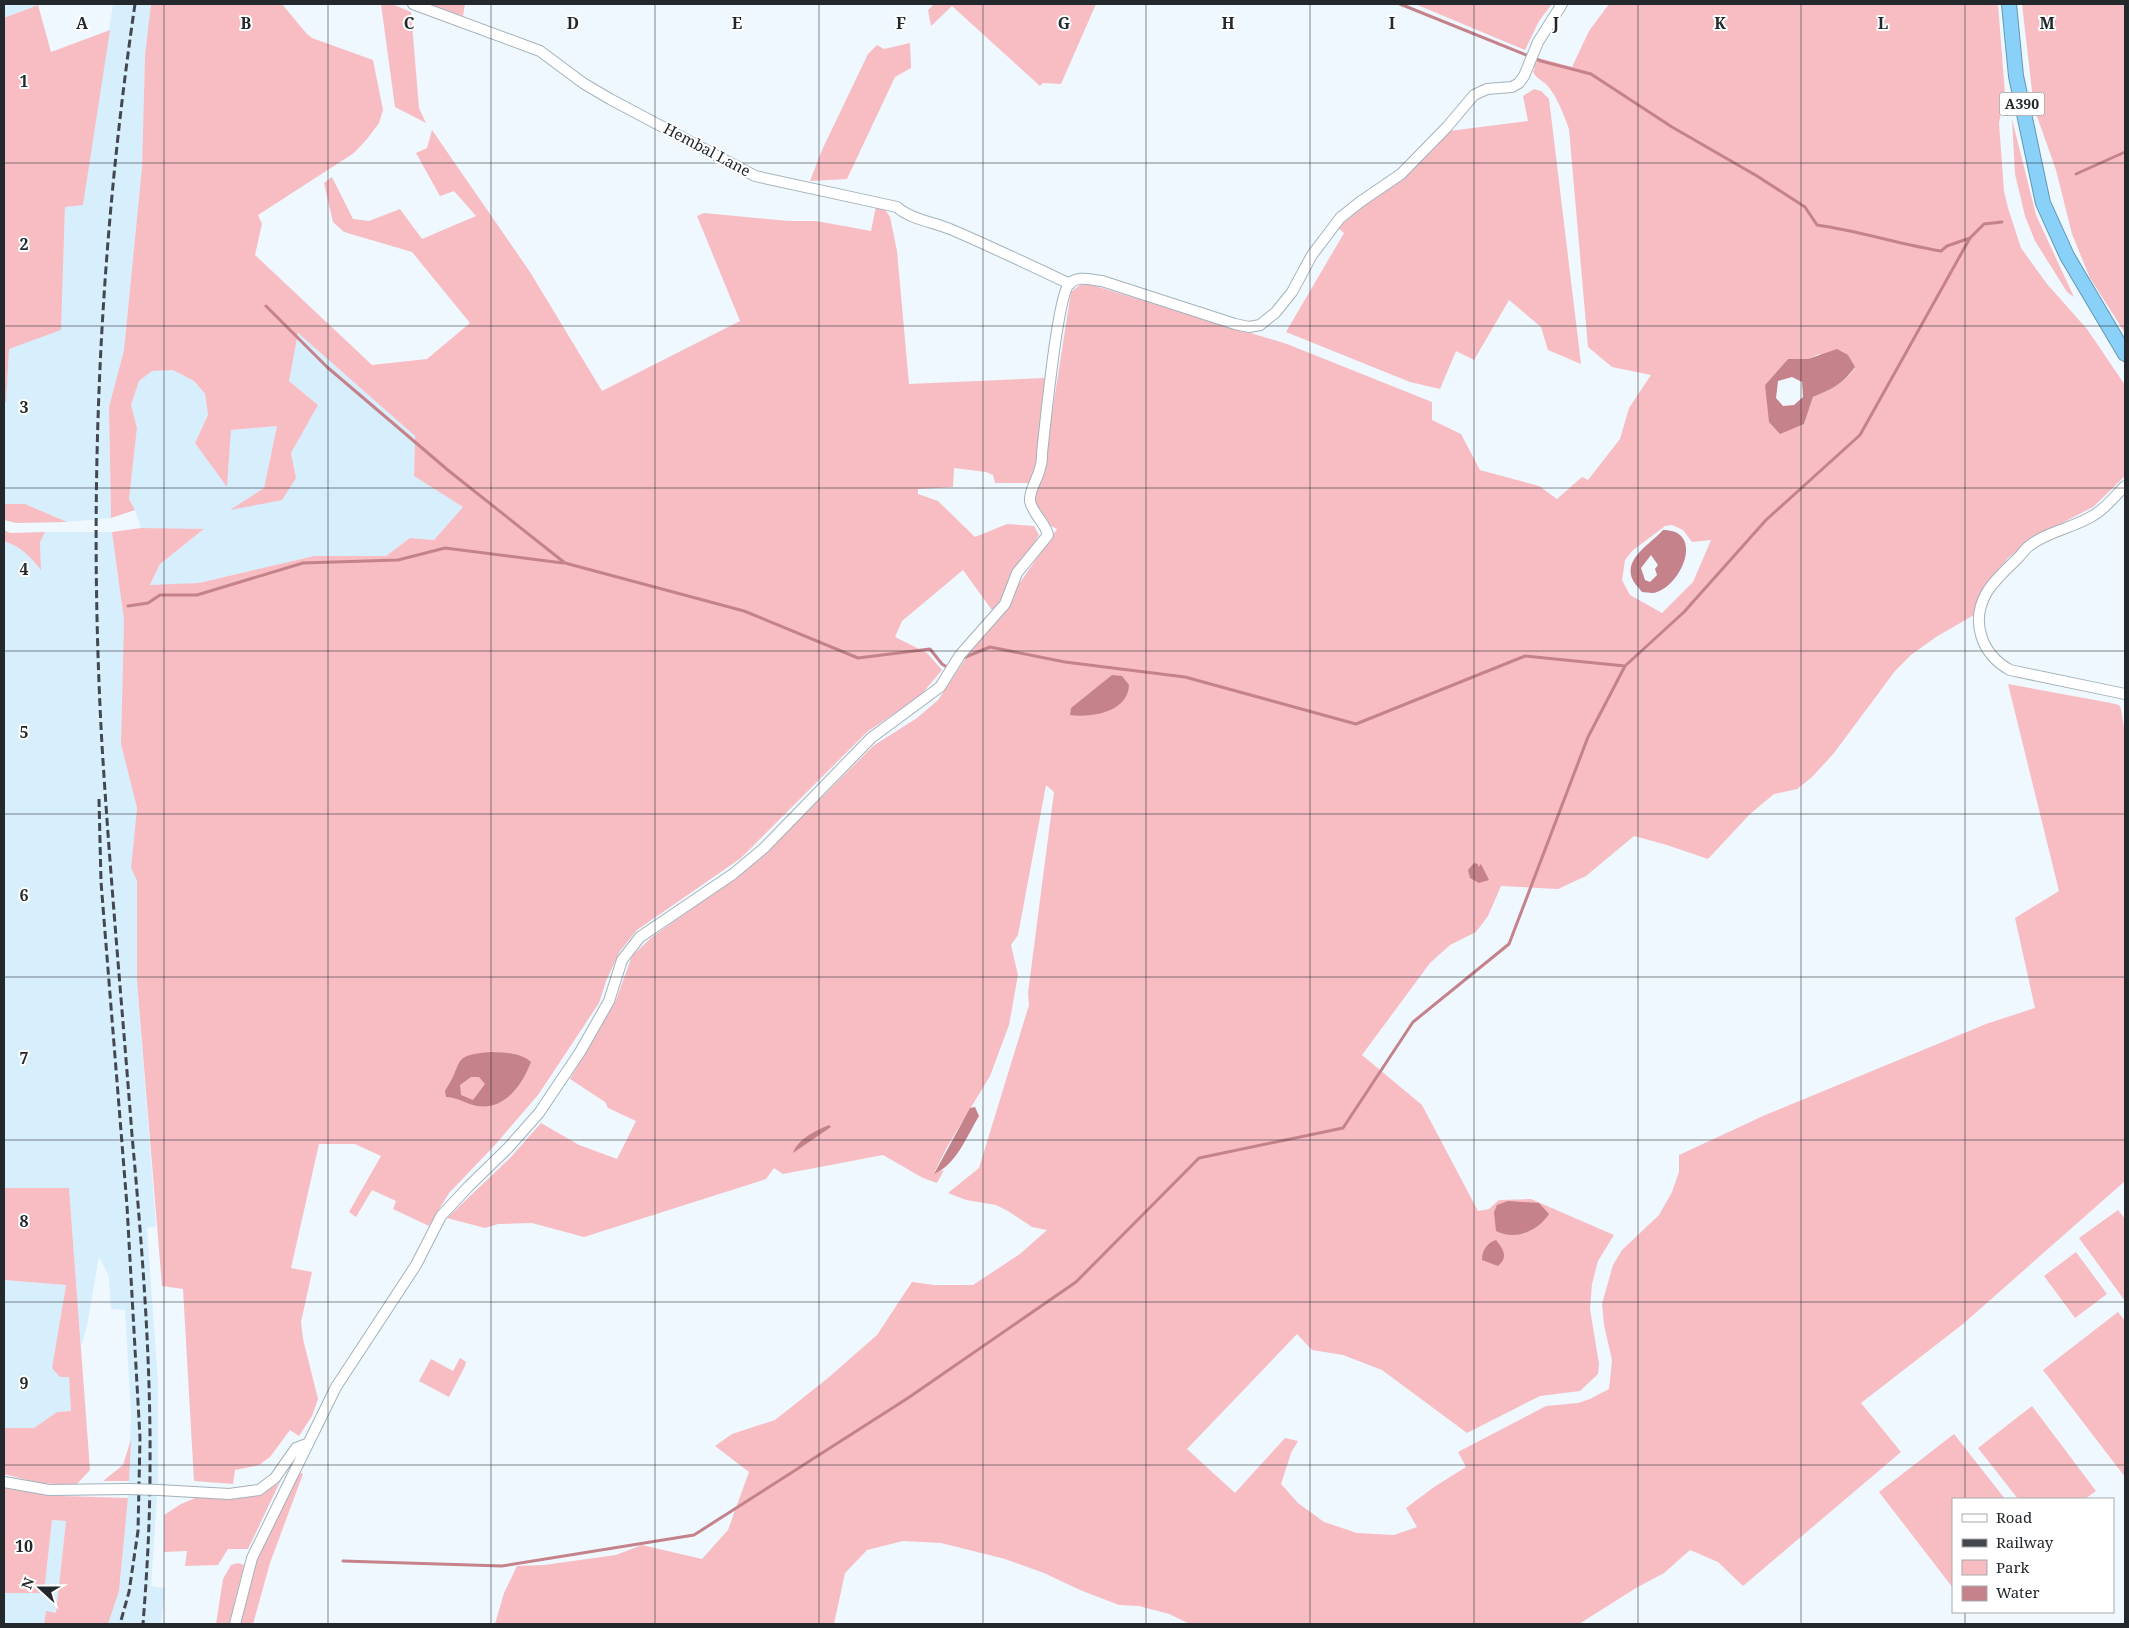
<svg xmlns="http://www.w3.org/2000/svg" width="2129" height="1628" viewBox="0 0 2129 1628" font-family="'Noto Serif',serif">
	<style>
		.built { fill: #d7eefd }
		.green { fill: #f7bdc3; fill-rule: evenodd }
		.water { fill: #c5828a; fill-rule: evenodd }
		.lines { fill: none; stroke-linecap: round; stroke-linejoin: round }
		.stream { stroke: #c5828a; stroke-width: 3 }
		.minor-casing { stroke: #a3b2bb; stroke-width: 12 }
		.highway-casing { stroke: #6596b1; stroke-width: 16 }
		.minor { stroke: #fff; stroke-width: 10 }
		.highway { stroke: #89d1f9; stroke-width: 14 }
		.rail { stroke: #42484d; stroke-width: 3; stroke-dasharray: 8 4; stroke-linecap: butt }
		.minor-bridge-casing { stroke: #a3b2bb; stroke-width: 12; stroke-linecap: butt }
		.minor-bridge { stroke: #fff; stroke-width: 10 }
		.grid { fill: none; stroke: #22282c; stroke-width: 1; stroke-opacity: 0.55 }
		.labels { text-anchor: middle; stroke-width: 4; stroke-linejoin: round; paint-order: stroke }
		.shield { fill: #fff; stroke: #64686b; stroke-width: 1 }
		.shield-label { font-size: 14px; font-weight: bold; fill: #22282c }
		.street-label { font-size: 15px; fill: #22282c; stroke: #fff }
		.grid-label { font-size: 16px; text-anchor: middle; font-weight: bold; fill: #22282c; stroke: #fff; stroke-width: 4; stroke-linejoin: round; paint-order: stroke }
	</style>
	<rect width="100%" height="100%" fill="#eef8fe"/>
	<path class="built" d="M4 4H40L4 18Z
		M113 4H151L145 55 142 167 124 350 109 407 111 518 67 522 25 504H4V402H6L9 349 61 329 65 207 83 204Z
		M298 333 415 436 414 476 463 507 434 540 410 538 386 556H314L199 583 150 586 160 564 203 530 141 528 135 510 129 499 137 428 131 405 139 381 152 371 173 370 194 381 205 395 208 415 195 443 227 486 231 430 277 426 264 488 231 510 296 478 291 453 318 405 289 381Z
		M45 532H112L124 620 121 744 137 808 131 868 137 881V981L156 1226 147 1228 158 1383V1480L151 1586 165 1588 161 1624H108L119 1591 128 1498 131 1414 125 1310 111 1309 109 1277 99 1256 87 1326 81 1347 69 1188H5L4 541 14 545 29 554 41 569 40 542Z
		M4 1280 66 1285 52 1368 69 1377 71 1411 57 1412 34 1428H4Z
		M52 1520 66 1521 56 1614 46 1612 44 1624H4V1593H44Z"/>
	<path class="green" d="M151 4H282L306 33 312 38 373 60 383 110 379 123 367 139 354 153 258 215 262 224 255 255 372 365 427 359 470 323 412 252 344 232 333 222 324 183 332 177 353 219 369 221 400 209 422 239 476 216 454 191 440 196 416 153 427 148 432 130 530 272 602 391 740 321 697 216 704 213 789 221H816L871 231 876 206 884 208 890 217 897 251 909 384 1045 378 1038 461 1031 483H995L993 475 986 472 954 468 953 487 918 489V494L938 501 975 537 1007 524 1034 526 1039 535 994 613 963 570 902 621 895 637 927 653 942 670 920 696 867 732 741 858 637 930 620 951 606 981 599 1003 538 1095 494 1146 449 1193 429 1226 393 1209 396 1201 372 1190 356 1217 349 1212 381 1156 355 1144H319L291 1268 312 1272 301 1322 303 1339 318 1399 312 1416 299 1436 290 1430 270 1457 259 1465 235 1470 233 1484 194 1481 183 1289 162 1286 137 981V881L131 868 137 808 121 744 124 620 112 532 141 528 204 529 160 564 150 585 199 583 314 556H386L410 538 434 540 463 507 414 476 415 436 298 333 289 381 318 405 291 453 296 478 282 500 230 510 264 488 277 426 231 430 227 487 195 443 208 415 205 394 194 381 173 370 152 371 139 381 131 405 137 428 129 499 135 510 111 518 109 407 124 350 142 167 145 55Z
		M381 4H392L411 12 419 108 426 123 395 107Z
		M426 4H465L463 16Z
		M934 4H1096L1061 84 1043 83 1040 86 952 6 931 26 928 10Z
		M1415 4H1552L1539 21 1525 50Z
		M1609 4H1998L2005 94 1999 123 2004 191 2008 208 2021 248 2047 284 2087 329 2125 385V476L2093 507 2035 537 2008 558 1988 586 1974 615 1936 637 1911 655 1895 671 1834 753 1812 777 1797 789 1774 794 1750 814 1708 859 1667 845 1634 836 1586 876 1558 889 1501 886 1488 916 1476 932 1450 945 1430 963 1362 1055 1422 1105 1478 1211 1489 1209 1499 1200 1531 1199 1614 1235 1598 1261 1592 1284 1590 1309 1599 1364 1598 1374 1580 1391 1540 1396 1467 1433 1382 1370 1343 1355 1312 1350 1297 1334 1187 1449 1235 1493 1285 1438 1298 1441 1291 1453 1281 1484 1298 1503 1324 1522 1357 1533 1394 1535 1417 1527 1406 1508 1434 1487 1466 1467 1458 1452 1546 1406 1578 1403 1590 1399 1609 1389 1612 1360 1604 1325 1602 1304 1613 1265 1622 1250 1659 1215 1672 1192 1679 1172V1155L1763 1116 1986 1024 2035 1008 2015 918 2059 891 2008 684 2111 703 2119 705 2121 709 2125 734V1181L1963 1324 1861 1403 1901 1452 1743 1586 1718 1562 1690 1550 1664 1573 1636 1588 1579 1624H1190L1169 1614 1139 1606 1119 1605 1080 1590 1044 1573 1005 1559 941 1543 903 1541 867 1550 845 1573 834 1624H495L504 1593 517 1566 544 1565 616 1555 642 1545 702 1559 728 1530 749 1472 715 1446 732 1434 775 1420 828 1378 877 1335 912 1282 934 1285H973L1020 1254 1047 1230 1032 1227 1008 1211 996 1205 966 1200 948 1193 979 1168 1029 1005 1028 993 1054 792 1046 785 1018 935 1011 945 1018 975 1009 1025 990 1076 947 1147 934 1173 944 1170 937 1183 923 1178 883 1155 783 1174 774 1168 766 1179 584 1237 532 1223 498 1224 485 1228 447 1218 511 1157 541 1123 579 1145 617 1159 636 1121 608 1108 605 1102 570 1079 616 1000 632 956 652 937 734 879 774 845 873 746 917 718 938 700 978 640 1005 612 1019 584 1057 529 1051 526 1035 502 1049 433 1071 292 1080 285H1092L1287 344 1432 402V420L1461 434 1480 470 1539 486 1557 499 1582 477 1588 480 1620 439 1629 408 1651 375 1612 367 1588 347 1569 129C1563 113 1558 98 1547 85 1542 80 1535 78 1533 71L1535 68 1530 66 1535 57 1572 67 1589 31ZM1819 354 1855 368C1844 383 1831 390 1813 397L1804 424 1780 433 1765 385 1788 359H1808ZM1672 525 1683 530 1692 542 1711 540 1693 582 1662 613 1630 595 1622 580 1625 560 1632 551 1665 526Z
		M2022 4H2125V333L2090 278 2072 234 2056 170 2034 108Z
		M38 5 51 52 110 30 83 205 65 207 61 330 9 349 6 402H4V18Z
		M910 43 911 68 895 77 847 179 810 181 822 150 868 54 877 45 884 49Z
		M1534 89 1541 91 1549 99 1581 364 1548 350 1541 327 1509 300 1474 360 1456 351 1440 389 1410 382 1286 332 1344 233 1338 228C1374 195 1419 171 1449 131L1528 121 1523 96Z
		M2012 119 2036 215 2074 297 2067 292 2035 241 2025 216 2015 174Z
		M4 504H25L67 522 16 523 4 520Z
		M4 530 10 533 45 532 40 542 41 570C30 556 21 547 4 541Z
		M4 1175 5 1188H69L90 1470 76 1485 38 1483 4 1474V1428H34L57 1412 71 1411 69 1377H60L52 1368 66 1285 4 1280Z
		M2118 1210 2125 1219V1301L2079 1238Z
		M2076 1252 2107 1294 2075 1318 2044 1276Z
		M2118 1312 2125 1321V1477L2043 1370Z
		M460 1358 466 1362 465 1366 449 1397 419 1381 431 1359 453 1371Z
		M2032 1406 2096 1491 2085 1499H2018L1978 1448Z
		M1954 1434 2005 1499H1953V1588L1879 1492Z
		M131 1439 129 1481H103L123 1465Z
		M288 1465 248 1549H228L218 1565 185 1566 187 1551 164 1552V1515L181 1504 200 1496 252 1497 268 1490Z
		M299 1472 303 1474 270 1563 253 1624H240L253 1569 266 1535Z
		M4 1487 61 1496 128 1498 119 1591 108 1624H44L46 1611 56 1613 66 1521 52 1520 44 1593H4Z
		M238 1563 244 1565 229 1624H216L223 1579 231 1565Z"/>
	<path class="water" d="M1837 349 1848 355 1855 367C1844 383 1831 390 1813 397L1804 424 1780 434 1769 422 1765 385 1788 359H1808ZM1792 377 1802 382 1803 397 1794 405 1783 406 1776 398 1778 381Z
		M1663 530C1704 530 1683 583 1657 592 1653 594 1647 592 1642 592 1638 587 1632 581 1631 575 1627 556 1653 542 1663 530ZM1651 555 1658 565 1655 569 1657 575 1650 582 1645 580 1641 568Z
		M1112 675 1122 676 1129 685C1128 712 1092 718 1070 715L1071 708Z
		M1474 863 1478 864V867L1481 864 1489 880 1479 883 1470 878 1468 870Z
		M492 1052C506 1053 519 1052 531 1062 522 1085 505 1110 477 1106 466 1104 457 1097 446 1097L445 1091C465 1062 449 1055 492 1052ZM471 1077H479L485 1084 473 1100 461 1095 460 1085Z
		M975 1107 979 1116C967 1136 956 1165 934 1174L970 1108Z
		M829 1125 831 1127 793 1153C798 1139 815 1131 829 1125Z
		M1508 1201 1539 1203 1549 1214C1538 1231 1515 1241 1496 1231L1494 1212 1497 1205Z
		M1496 1240C1503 1249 1509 1257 1498 1266L1482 1260C1482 1250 1487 1243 1496 1240Z"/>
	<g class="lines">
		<path class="stream" d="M1400 4 1541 61 1591 74 1672 127 1757 176 1805 207 1817 225C1859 231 1899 244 1941 251L1947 246 1970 238 1984 224 2002 222
			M2076 174 2125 152
			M266 306 327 367 449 471 565 563 744 611 858 658 930 649 942 664 950 669
			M128 606 148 603 160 595H197L303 563 398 560 445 548 563 563
			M963 658 990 647 1065 662 1185 677 1356 724 1525 656 1625 666 1684 612 1766 520 1860 435 1970 238
			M343 1561 502 1566 694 1535 908 1398 1076 1282 1199 1158 1343 1128 1413 1022 1509 944 1588 737 1625 666"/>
		<defs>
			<path id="minor" d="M413 4 540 51 583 83 610 99 755 176 897 207C910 219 933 222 950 229 990 246 1030 265 1070 284
				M2125 486C2115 496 2106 508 2094 515 2074 528 2048 531 2029 546 2025 549 2022 554 2018 558 2008 568 1995 579 1987 592 1970 621 1981 654 2010 670L2125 694
				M4 1482 49 1490 127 1489
				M159 1490 229 1494 259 1490 275 1478 296 1448 307 1444
				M235 1624 252 1558 336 1387 416 1265 441 1216 469 1186 508 1148 539 1113 580 1052 609 1001 622 960 640 937 733 874 764 848 871 738 940 687 960 655 1005 604 1017 573 1048 535C1045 522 1032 513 1030 501 1029 490 1038 479 1040 468 1042 464 1042 458 1042 453 1045 428 1057 298 1069 284 1078 275 1091 280 1102 281L1235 324 1249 327 1260 325 1276 312 1292 292 1312 255 1340 218 1360 202 1401 174 1447 127 1474 95 1487 89 1512 87 1519 83 1524 76 1538 42 1562 4"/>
			<path id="highway" d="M2009 4 2016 76 2043 203 2067 256 2125 354"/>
		</defs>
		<use href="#minor" class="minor-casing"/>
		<use href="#highway" class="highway-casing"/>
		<use href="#minor" class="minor"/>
		<use href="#highway" class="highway"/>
		<path class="rail" d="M135 4C99 249 88 497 102 745 110 875 122 1005 132 1135 142 1246 151 1358 150 1469 150 1521 147 1573 143 1624
			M99 799 101 882 127 1206 140 1438 138 1531 129 1592 120 1624"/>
		<defs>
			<path id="minor-bridge" d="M127 1489 159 1490"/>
		</defs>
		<use href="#minor-bridge" class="minor-bridge-casing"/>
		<use href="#minor-bridge" class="minor-bridge"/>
	</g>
	<path class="grid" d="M164 4V1624M328 4V1624M491 4V1624M655 4V1624M819 4V1624M983 4V1624M1146 4V1624M1310 4V1624M1474 4V1624M1638 4V1624M1801 4V1624M1965 4V1499M4 163H2125M4 326H2125M4 488H2125M4 651H2125M4 814H2125M4 977H2125M4 1140H2125M4 1302H2125M4 1465H2125M1965 1612V1624"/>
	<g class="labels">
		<rect class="shield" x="1999.5" y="92.5" width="45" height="23" rx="4"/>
		<g class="shield-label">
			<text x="2022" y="109">A390</text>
		</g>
		<g class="street-label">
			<text transform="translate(707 150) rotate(28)" y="5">Hembal Lane</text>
		</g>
	</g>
	<g class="grid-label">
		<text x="82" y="29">A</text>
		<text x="246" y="29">B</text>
		<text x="409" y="29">C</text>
		<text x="573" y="29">D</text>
		<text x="737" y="29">E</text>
		<text x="901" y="29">F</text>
		<text x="1064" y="29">G</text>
		<text x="1228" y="29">H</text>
		<text x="1392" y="29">I</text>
		<text x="1556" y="29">J</text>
		<text x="1720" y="29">K</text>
		<text x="1883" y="29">L</text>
		<text x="2047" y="29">M</text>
		<text x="24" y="87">1</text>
		<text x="24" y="250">2</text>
		<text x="24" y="413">3</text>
		<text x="24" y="575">4</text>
		<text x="24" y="738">5</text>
		<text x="24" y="901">6</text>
		<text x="24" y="1064">7</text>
		<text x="24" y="1227">8</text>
		<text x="24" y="1389">9</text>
		<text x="24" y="1552">10</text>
	</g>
	<rect width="2129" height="1628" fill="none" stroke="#22282c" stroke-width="10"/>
	<rect x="1952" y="1498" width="162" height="115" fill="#ffffff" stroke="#a7a9ab"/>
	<rect x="1962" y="1514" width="25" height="8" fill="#ffffff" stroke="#a7a9ab"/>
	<text x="1996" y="1523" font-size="15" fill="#22282c">Road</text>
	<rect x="1962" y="1539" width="25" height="8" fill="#42484d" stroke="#a7a9ab"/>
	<text x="1996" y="1548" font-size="15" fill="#22282c">Railway</text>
	<rect x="1962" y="1560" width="25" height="15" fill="#f7bdc3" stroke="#a7a9ab"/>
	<text x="1996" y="1573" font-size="15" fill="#22282c">Park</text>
	<rect x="1962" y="1586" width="25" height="15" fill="#c5828a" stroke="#a7a9ab"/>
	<text x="1996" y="1598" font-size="15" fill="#22282c">Water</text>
	<g transform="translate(40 1588) rotate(291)" stroke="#ffffff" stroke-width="4" paint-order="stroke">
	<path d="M0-4L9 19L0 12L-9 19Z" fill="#22282c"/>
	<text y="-8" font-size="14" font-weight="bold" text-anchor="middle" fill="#22282c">N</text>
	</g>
</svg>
